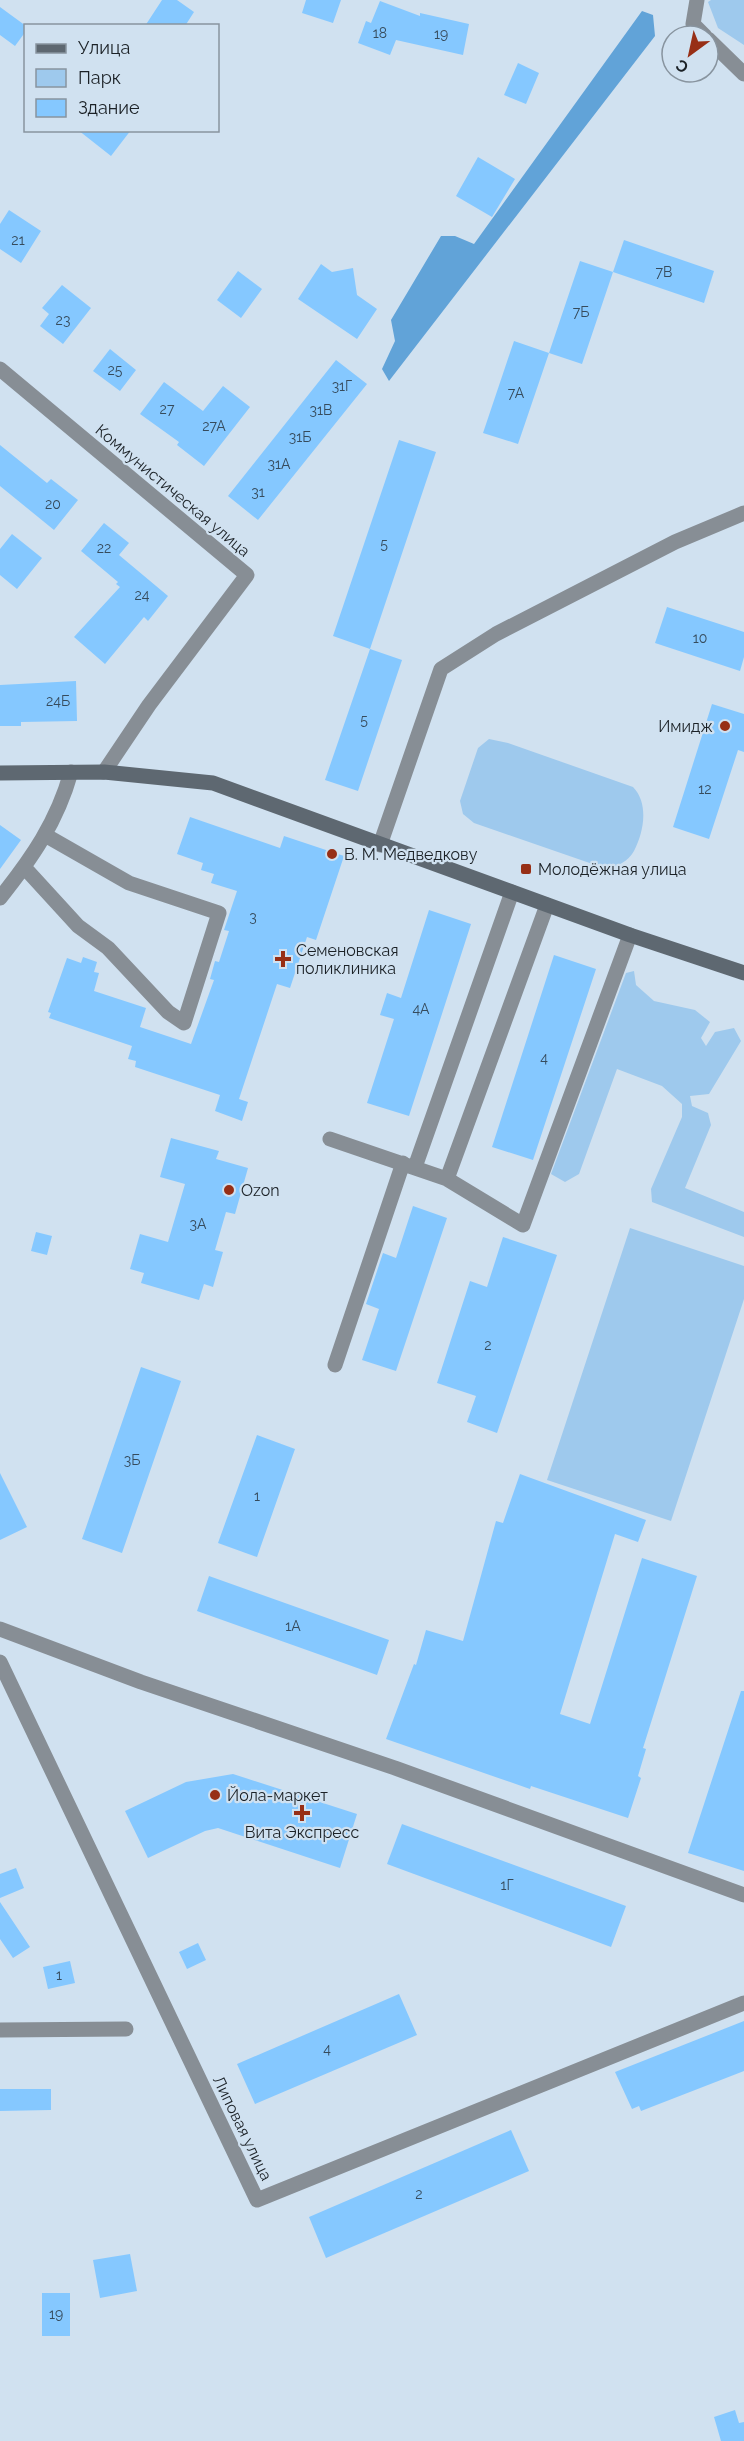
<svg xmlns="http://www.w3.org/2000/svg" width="744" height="2441" viewBox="0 0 744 2441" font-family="Raleway,sans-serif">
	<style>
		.green { fill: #9ec9ed }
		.forest { fill: #61a3d8 }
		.building { fill: #85c8ff }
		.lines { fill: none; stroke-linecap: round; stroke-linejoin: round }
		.street { stroke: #878e95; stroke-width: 15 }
		.secondary { stroke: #5e6871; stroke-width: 15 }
		.poi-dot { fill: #972f16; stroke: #d0e1f0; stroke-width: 2 }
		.labels { text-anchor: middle; stroke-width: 4.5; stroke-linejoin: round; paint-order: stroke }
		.number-label { font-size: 14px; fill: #364b5c }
		.street-label { font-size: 16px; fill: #1b2126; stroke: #d0e1f0 }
		.poi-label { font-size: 16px; fill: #1b2126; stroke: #d0e1f0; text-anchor: start }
	</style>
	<rect width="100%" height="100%" fill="#d0e1f0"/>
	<path class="green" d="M711 0H744V45L718 28 708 2Z
		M489 739 508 743 633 787C649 803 644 832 634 851 628 862 617 866 607 869L474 823 463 814 460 801 478 748Z
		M634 971 636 985 654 1001 695 1010 710 1022 701 1038 706 1046 715 1032 734 1028 741 1041 709 1094 690 1096 692 1106 708 1113 711 1125 685 1188 744 1212V1237L652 1202 651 1189 682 1117V1104L662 1086 617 1069 579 1174 565 1182 551 1174 626 973Z
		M630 1228 744 1266V1299L671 1521 547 1480Z"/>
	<path class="forest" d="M642 11 653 15 655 36 389 381 382 369 395 341 391 320 441 236H455L474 244Z"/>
	<path class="building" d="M162 0H177L194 12 185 26H145Z
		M306 0H341L333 23 302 13Z
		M380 1 420 16V13L469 24 463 55 396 40 390 55 358 43 366 21 371 23Z
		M0 7 26 26V31L15 46 0 35Z
		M518 63 539 73 526 104 504 95Z
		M78 130H131L111 156Z
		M478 157 515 179 492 217 456 196Z
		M9 210 41 231 21 263 0 249V224Z
		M624 240 714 271 704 303 613 272Z
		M580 261 613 272 582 364 549 353Z
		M321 264 332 272 353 268 357 295 377 309 357 339 298 299Z
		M238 271 262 289 241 318 217 300Z
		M62 285 91 308 63 344 40 326 49 314 42 308Z
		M514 341 549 353 518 444 483 433Z
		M110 349 136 370 120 391 93 371Z
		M336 360 367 384 258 520 228 496Z
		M164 382 203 411 223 386 250 407 204 466 177 445 179 442 140 414Z
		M399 440 436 452 370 649 333 636Z
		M0 445 47 483 51 479 78 500 54 530 0 486Z
		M104 523 129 543 119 555 168 596 148 621 144 617 105 664 74 637 120 587 116 584 118 582 81 551Z
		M12 534 42 558 17 589 0 575V549Z
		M667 607 744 632V657L740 671 655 643Z
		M370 649 402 660 358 791 325 780Z
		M76 681 77 721 21 722V726H0V685Z
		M712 704 744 714V752L738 750 709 839 673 827Z
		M190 817 280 848 284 836 344 856 316 940 307 937 290 988 277 984 239 1099 248 1102 242 1121 215 1111 220 1095 135 1067 136 1061 128 1059 132 1046 49 1018 51 1013 48 1012 67 958 81 963 83 957 97 962 94 972 99 973 94 991 146 1008 140 1027 191 1044 214 980 210 979 215 961 219 962 229 931 224 930 237 891 211 883 214 874 201 870 203 863 177 854Z
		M0 825 21 840 0 869Z
		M429 910 471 924 409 1116 367 1103 394 1019 380 1015 387 993 401 998Z
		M554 955 596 969 533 1160 492 1147Z
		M171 1138 219 1151 216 1159 248 1168 235 1214 226 1212 215 1250 223 1252 213 1287 204 1284 199 1300 141 1283 144 1273 130 1269 140 1234 168 1242 185 1184 160 1177Z
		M413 1206 447 1218 396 1371 362 1360 379 1309 366 1304 383 1253 396 1258Z
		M36 1232 52 1236 47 1255 31 1251Z
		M503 1237 557 1255 497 1433 467 1422 476 1396 437 1383 470 1281 487 1287Z
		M141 1367 181 1381 122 1553 82 1539Z
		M257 1435 295 1449 257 1557 218 1543Z
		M0 1473 27 1527 0 1540Z
		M520 1474 646 1520 638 1542 615 1534 560 1714 590 1724 642 1558 697 1576 643 1748 646 1749 638 1776 641 1778 628 1818 531 1786 530 1789 386 1739 414 1664 416 1665 426 1630 463 1641 496 1521 503 1523Z
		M209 1576 389 1640 377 1675 197 1611Z
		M741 1691H744V1871L688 1853Z
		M233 1774 357 1814 340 1868 218 1828 205 1831 148 1858 125 1811 186 1782Z
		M402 1824 626 1906 611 1947 387 1864Z
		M16 1868 24 1888 0 1898V1874Z
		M0 1902 30 1947 13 1958 0 1939Z
		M198 1943 206 1960 187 1969 179 1952Z
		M70 1961 75 1983 48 1989 43 1967Z
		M399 1994 417 2035 255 2104 237 2064Z
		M744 2021V2071L641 2111 639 2106 632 2109 615 2072Z
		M0 2089H51V2110L0 2111Z
		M511 2130 529 2171 326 2258 309 2217Z
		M130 2254 137 2291 100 2298 93 2260Z
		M42 2293H70V2336H42Z
		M735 2410 739 2423 744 2422V2441H721L714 2417Z"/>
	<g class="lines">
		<path class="street" d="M697 0 693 24 705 36
			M708 39 744 74
			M0 369 247 575 149 705 104 772
			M380 845 441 669 496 634 675 542 744 513
			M24 867 78 926 108 948 168 1012 184 1023 219 913 129 883 45 835
			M0 898C32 858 57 822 71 772
			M547 905 447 1179 523 1225 630 935
			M330 1139 447 1179
			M415 1167 512 892
			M335 1365 403 1163
			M0 1629 141 1682 395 1768 744 1895
			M0 1662 257 2200 744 2003
			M0 2030 126 2029"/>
		<path class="secondary" d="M0 773 104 772 213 783 630 935 744 973"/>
	</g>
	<g class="poi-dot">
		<circle cx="725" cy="726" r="6"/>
		<circle cx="332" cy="854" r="6"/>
		<rect x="520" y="863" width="12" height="12" rx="3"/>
		<path d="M280 950h6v6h6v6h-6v6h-6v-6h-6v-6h6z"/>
		<circle cx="229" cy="1190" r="6"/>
		<circle cx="215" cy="1795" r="6"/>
		<path d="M299 1804h6v6h6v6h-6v6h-6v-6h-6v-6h6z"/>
	</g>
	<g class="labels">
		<g class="number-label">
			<text x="380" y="38">18</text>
			<text x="441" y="39">19</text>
			<text x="18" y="245">21</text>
			<text x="664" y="277">7В</text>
			<text x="581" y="317">7Б</text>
			<text x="63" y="325">23</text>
			<text x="115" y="375">25</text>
			<text x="342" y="391">31Г</text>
			<text x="516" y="398">7А</text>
			<text x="167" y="414">27</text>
			<text x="321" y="415">31В</text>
			<text x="214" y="431">27А</text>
			<text x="300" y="442">31Б</text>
			<text x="279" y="469">31А</text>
			<text x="258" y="497">31</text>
			<text x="53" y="509">20</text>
			<text x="384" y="549">5</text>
			<text x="104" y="553">22</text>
			<text x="142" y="600">24</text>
			<text x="700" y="643">10</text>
			<text x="58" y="706">24Б</text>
			<text x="364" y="725">5</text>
			<text x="705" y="794">12</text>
			<text x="253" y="922">3</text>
			<text x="421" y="1014">4А</text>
			<text x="544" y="1063">4</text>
			<text x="198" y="1229">3А</text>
			<text x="488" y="1350">2</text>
			<text x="132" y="1465">3Б</text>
			<text x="257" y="1501">1</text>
			<text x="293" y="1631">1А</text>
			<text x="507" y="1890">1Г</text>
			<text x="59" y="1980">1</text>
			<text x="327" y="2054">4</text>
			<text x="419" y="2199">2</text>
			<text x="56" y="2319">19</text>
		</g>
		<g class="street-label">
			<text transform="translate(173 490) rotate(40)" y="6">Коммунистическая улица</text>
			<text transform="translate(243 2128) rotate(64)" y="6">Липовая улица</text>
		</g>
		<g class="poi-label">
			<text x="713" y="732" text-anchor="end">Имидж</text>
			<text x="344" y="860">В. М. Медведкову</text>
			<text x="538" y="875">Молодёжная улица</text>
			<text x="296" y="956">Семеновская<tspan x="296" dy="18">поликлиника</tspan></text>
			<text x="241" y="1196">Ozon</text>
			<text x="227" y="1801">Йола-маркет</text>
			<text x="302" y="1838" text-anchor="middle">Вита Экспресс</text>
		</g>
	</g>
	<rect x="24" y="24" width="195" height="108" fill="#d0e1f0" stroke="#88949f" stroke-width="1.5"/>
	<rect x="36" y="44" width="30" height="9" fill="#5e6871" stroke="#88949f" stroke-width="1.5"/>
	<text x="78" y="54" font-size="18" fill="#1b2126">Улица</text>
	<rect x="36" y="69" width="30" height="18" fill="#9ec9ed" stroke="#88949f" stroke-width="1.5"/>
	<text x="78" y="84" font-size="18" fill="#1b2126">Парк</text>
	<rect x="36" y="99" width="30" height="18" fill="#85c8ff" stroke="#88949f" stroke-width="1.5"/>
	<text x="78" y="114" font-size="18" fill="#1b2126">Здание</text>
	<g transform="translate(690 54) rotate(213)"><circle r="28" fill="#d0e1f0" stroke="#88949f" stroke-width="1.5"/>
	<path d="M0-4.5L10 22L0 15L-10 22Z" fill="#972f16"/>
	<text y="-9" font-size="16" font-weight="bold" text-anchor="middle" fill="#1b2126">С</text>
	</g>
</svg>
